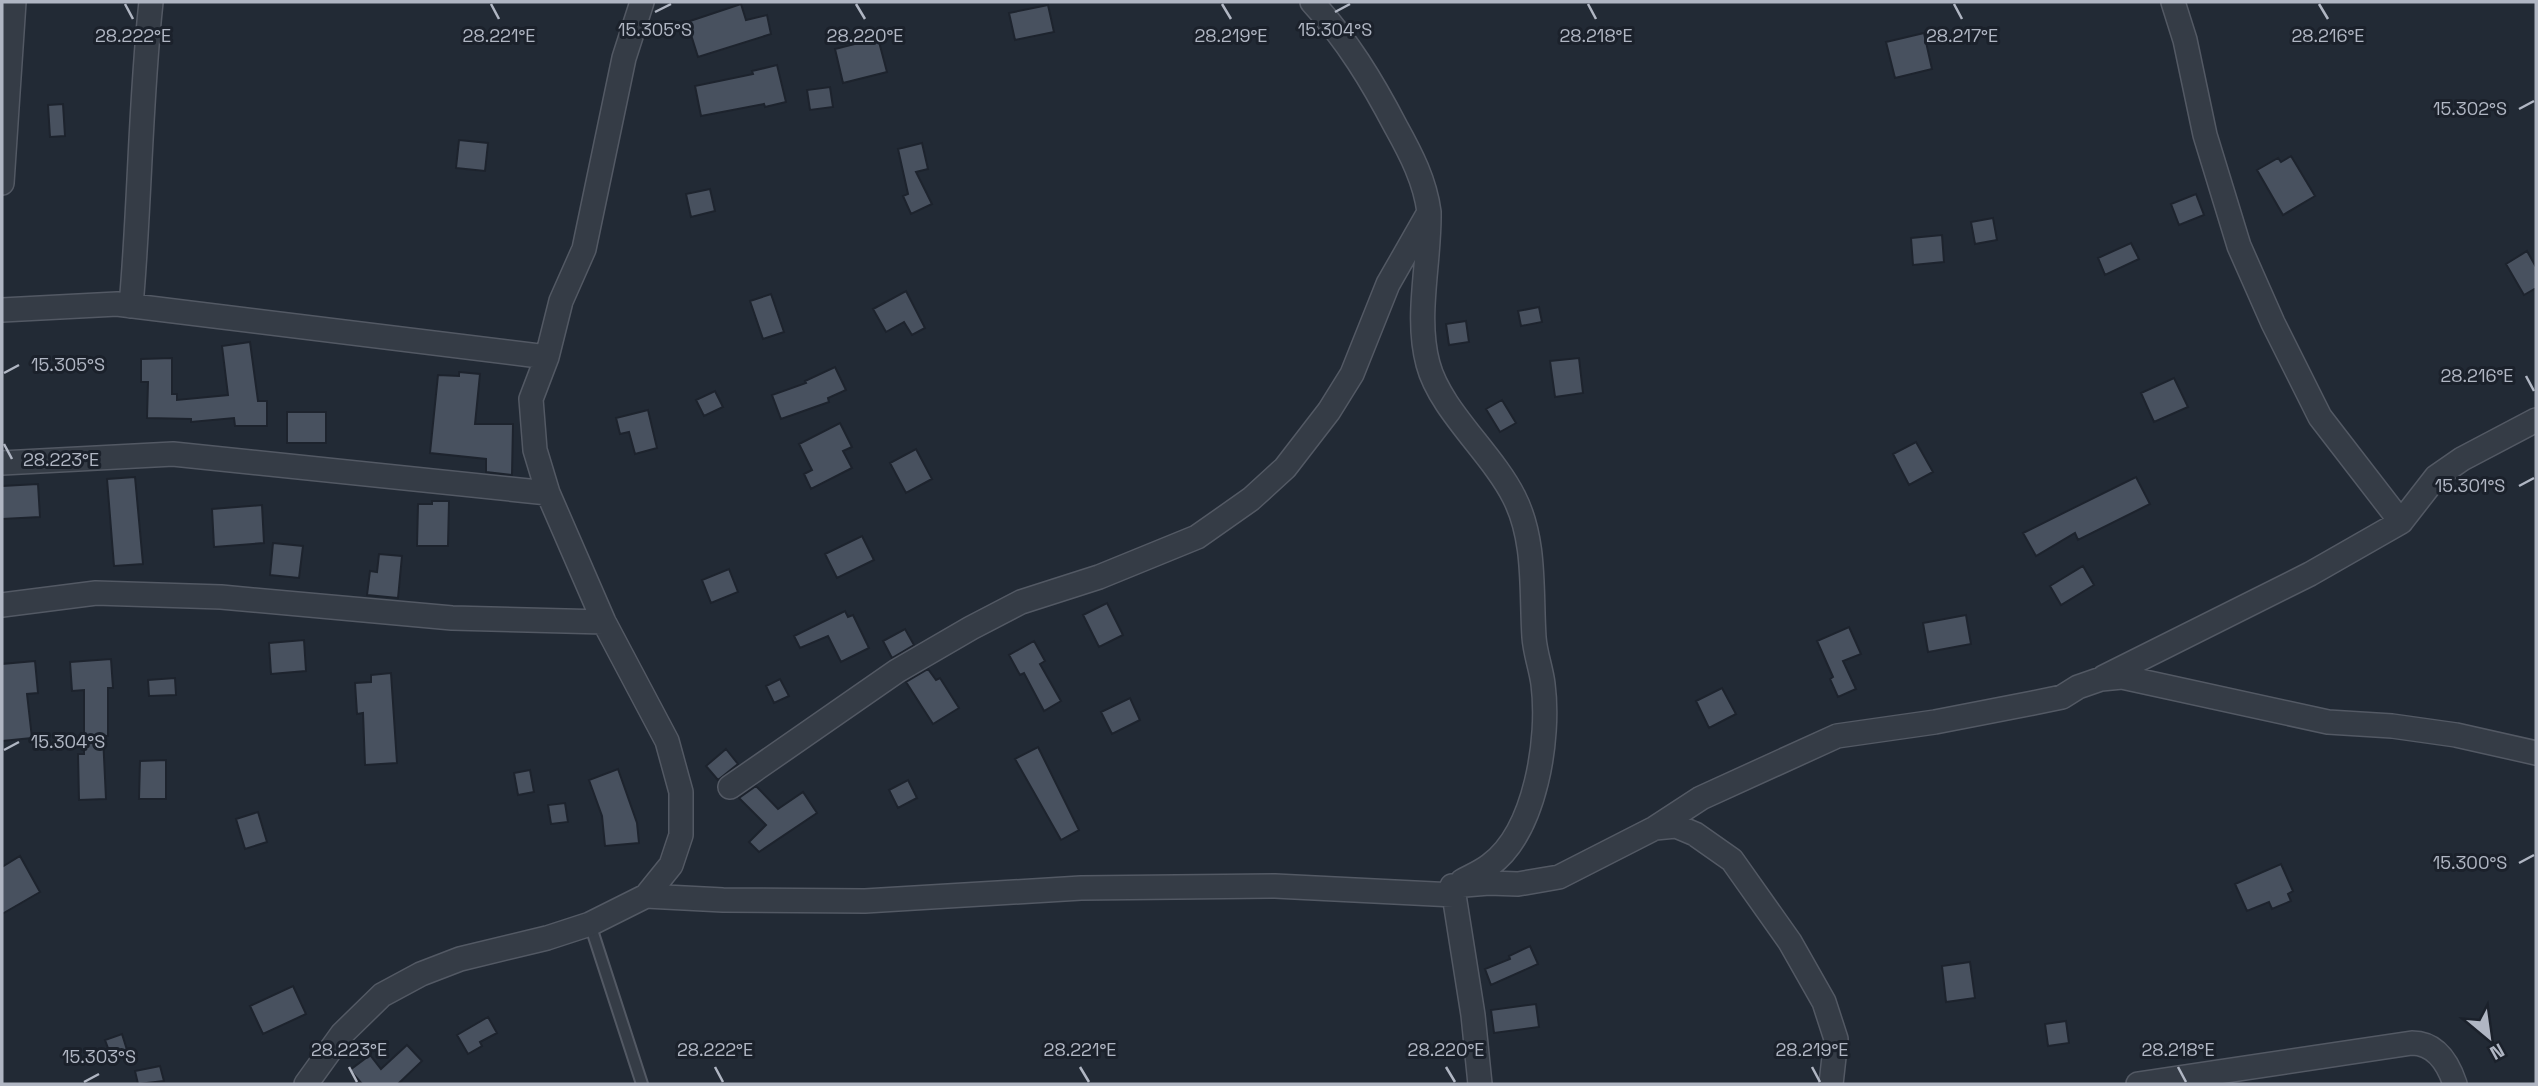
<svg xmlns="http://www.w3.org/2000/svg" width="2538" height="1086" viewBox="0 0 2538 1086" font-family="'Space Grotesk',sans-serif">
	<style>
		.building { fill: #48515f; stroke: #1d232d; stroke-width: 2 }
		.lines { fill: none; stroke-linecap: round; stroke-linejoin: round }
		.lane-casing { stroke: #535964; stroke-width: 14 }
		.street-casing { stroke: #535964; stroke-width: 26 }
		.lane { stroke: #353c46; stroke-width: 10 }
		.street { stroke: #353c46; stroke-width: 23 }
		.ticks { fill: none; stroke: #b0b6c3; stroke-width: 2.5 }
		.ticks-label { font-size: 18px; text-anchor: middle; fill: #b0b6c3; stroke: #1b212b; stroke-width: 6; stroke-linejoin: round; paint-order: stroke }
	</style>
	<rect width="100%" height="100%" fill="#222a35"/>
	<path class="building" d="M741 4 746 20 767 15 771 34 698 57 687 22Z
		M1048 5 1054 32 1015 40 1009 13Z
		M1924 33 1932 69 1895 78 1886 42Z
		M878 38 887 72 843 83 835 49Z
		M777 65 786 102 765 107 764 104 701 116 695 86 753 74 752 71Z
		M830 87 833 107 810 110 807 90Z
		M63 104 65 136 50 137 48 105Z
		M459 140 488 143 485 171 456 168Z
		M922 143 928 169 916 172 932 204 911 214 903 196 908 194 898 149Z
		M2291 156 2315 196 2283 215 2257 170 2278 158 2281 162Z
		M710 189 715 211 691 217 686 194Z
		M2196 194 2204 215 2179 225 2171 204Z
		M1993 218 1997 240 1975 244 1971 222Z
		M1942 235 1944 262 1913 265 1911 238Z
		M2131 243 2139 259 2105 275 2098 258Z
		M2527 251 2536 267V288L2524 295 2506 264Z
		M906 291 925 328 912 335 904 322 886 332 873 309Z
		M771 294 784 332 763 339 750 301Z
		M1539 307 1542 322 1521 326 1518 311Z
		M1466 321 1469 342 1449 345 1446 324Z
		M250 342 258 401H267V426H235L234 418 191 422V419L147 418 148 382H141V359L172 358V394H177V400L228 395 222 346Z
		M1579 358 1583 393 1555 397 1550 361Z
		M835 367 846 390 828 398 829 402 781 419 772 395 806 383 805 381Z
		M459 372 480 374 475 424H513L512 475 486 472V459L430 453 438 375 459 376Z
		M2174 378 2188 407 2154 422 2141 393Z
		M715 391 723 407 704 416 696 400Z
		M1502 400 1516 423 1500 432 1486 409Z
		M648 410 657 448 635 454 629 432 620 434 616 418Z
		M287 412H326V443H287Z
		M840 423 852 447 843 451 852 468 811 489 804 474 812 470 799 444Z
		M1916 442 1933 472 1909 485 1893 454Z
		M916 449 932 479 906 493 890 463Z
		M135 477 143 564 114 566 107 479Z
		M2136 477 2150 504 2078 540 2075 533 2036 556 2023 533Z
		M38 484 40 517 2 519V486Z
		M432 501H449L448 546H417L418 504H432Z
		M262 505 264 543 214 547 212 509Z
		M862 536 874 560 837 578 825 554Z
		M273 543 303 546 299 578 270 575Z
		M379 554 402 556 398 598 367 595 370 571 377 572Z
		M2083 566 2094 585 2061 605 2050 586Z
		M729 569 738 592 711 603 702 580Z
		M1107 603 1123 635 1099 647 1083 615Z
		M845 611 848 617 853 615 869 648 841 662 828 636 800 648 794 636Z
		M1966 615 1971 644 1928 652 1923 623Z
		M1849 627 1861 654 1843 661 1856 689 1838 697 1830 679 1833 677 1817 641Z
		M905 629 914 645 892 658 883 641Z
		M304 640 306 671 271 674 269 643Z
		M1034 641 1045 661 1040 664 1061 701 1044 711 1024 673 1020 675 1009 655Z
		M111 659 113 688H108V736H103L106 799 79 800 78 754H84V690L72 691 70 662Z
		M35 661 38 693 27 694 32 738 2 741V664Z
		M928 669 936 680 940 678 959 708 933 724 906 682Z
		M391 673 397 763 365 765 363 713 357 714 355 683 371 682V675Z
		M175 678 176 695 149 696 148 680Z
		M780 679 789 696 774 703 766 686Z
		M1722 688 1736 714 1709 728 1696 701Z
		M1130 698 1140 720 1112 734 1101 712Z
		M1038 747 1079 830 1061 840 1015 759Z
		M726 749 738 764 718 780 706 766Z
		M166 760V799H139L140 761Z
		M618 769 637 823 639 843 605 846 602 816 589 780Z
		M530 770 534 792 518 795 514 773Z
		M908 780 917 798 898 808 889 790Z
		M756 786 778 809 803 792 817 813 759 852 749 842 766 825 739 798Z
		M565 803 568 822 551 824 548 805Z
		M258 812 267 842 245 849 236 819Z
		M20 856 40 892 2 914V867Z
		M2281 864 2293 891 2288 894 2291 901 2272 909 2269 902 2247 911 2235 884Z
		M1530 946 1538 964 1491 985 1485 969 1510 959 1509 956Z
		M1970 962 1975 998 1946 1002 1942 966Z
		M293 986 306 1014 263 1034 250 1006Z
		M1536 1004 1539 1027 1494 1033 1491 1010Z
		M488 1017 497 1033 480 1042 482 1046 468 1054 457 1035Z
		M2066 1021 2069 1043 2048 1046 2045 1024Z
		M122 1034 127 1050 111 1056 105 1040Z
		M407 1045 422 1061 398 1084H362L350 1070 370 1055 381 1069Z
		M160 1066 164 1081 138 1084 135 1071Z"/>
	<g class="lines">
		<defs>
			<path id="lane" d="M590 924 642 1084"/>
			<path id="street" d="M1312 2C1347 40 1372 81 1396 127 1411 154 1425 181 1429 212 1430 262 1415 316 1428 364 1440 410 1492 453 1514 497 1536 540 1531 591 1534 637 1535 653 1541 668 1543 684 1550 738 1536 831 1490 865 1481 872 1471 876 1462 881
				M2173 2 2185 40 2205 135 2239 246 2273 323 2320 417 2401 522
				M2 183 14 2
				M131 306C140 205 140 103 151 2
				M2 310 117 304 547 357
				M2 463 173 454 548 493
				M2 605 96 593 221 597 452 618 604 622
				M2104 677 2310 574 2401 522 2436 477 2462 459 2536 420
				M730 787 897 671 971 628 1021 602 1099 577 1197 537 1251 499 1285 468 1329 411 1352 374 1388 284 1428 214
				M1655 828 1676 826 1695 834 1732 860 1790 942 1824 1002 1836 1039 1831 1084
				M1454 895 1473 1015 1480 1084
				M646 896 723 900 865 901 1081 888 1275 886 1454 895 1452 886 1489 883 1518 884 1559 877 1655 828 1701 798 1837 736 1935 722 2033 703 2062 697 2078 687 2101 679 2122 677 2328 722 2392 726 2456 735 2536 753
				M306 1084 342 1034 382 995 421 974 460 959 547 938 590 924 646 896 671 865 681 835V792L667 741 604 622 548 493 535 450 531 399 547 357 561 301 584 249 624 58 642 2
				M2138 1084 2412 1043C2436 1043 2448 1063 2455 1084"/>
		</defs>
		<use href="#lane" class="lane-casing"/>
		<use href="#street" class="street-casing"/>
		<use href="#lane" class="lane"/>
		<use href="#street" class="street"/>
	</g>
	<path class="ticks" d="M125 4 133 19M491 4 499 19M856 4 865 19M1222 4 1231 19M1588 4 1596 19M1954 4 1962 19M2319 4 2328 19M655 12 671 4M1335 12 1350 4M2519 109 2534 101M4 373 19 365M2526 376 2534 391M4 444 12 459M2519 486 2534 478M4 750 19 742M2519 863 2534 855M349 1067 357 1082M715 1067 723 1082M1080 1067 1089 1082M1446 1067 1455 1082M1812 1067 1820 1082M2178 1067 2186 1082M84 1082 99 1074"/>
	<g class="ticks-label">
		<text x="655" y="36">15.305°S</text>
		<text x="1335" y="36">15.304°S</text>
		<text x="133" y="42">28.222°E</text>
		<text x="499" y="42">28.221°E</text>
		<text x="865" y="42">28.220°E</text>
		<text x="1231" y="42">28.219°E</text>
		<text x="1596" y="42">28.218°E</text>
		<text x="1962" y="42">28.217°E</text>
		<text x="2328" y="42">28.216°E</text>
		<text x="2470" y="115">15.302°S</text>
		<text x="68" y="371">15.305°S</text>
		<text x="2477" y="382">28.216°E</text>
		<text x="61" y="466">28.223°E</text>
		<text x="2470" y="492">15.301°S</text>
		<text x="68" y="748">15.304°S</text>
		<text x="2470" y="869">15.300°S</text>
		<text x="349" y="1056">28.223°E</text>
		<text x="715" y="1056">28.222°E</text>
		<text x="1080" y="1056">28.221°E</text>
		<text x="1446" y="1056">28.220°E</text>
		<text x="1812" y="1056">28.219°E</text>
		<text x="2178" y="1056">28.218°E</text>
		<text x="99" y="1063">15.303°S</text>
	</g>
	<rect width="2538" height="1086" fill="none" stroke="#b0b6c3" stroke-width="7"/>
	<g transform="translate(2489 1037) rotate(151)" stroke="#1b212b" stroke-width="5" paint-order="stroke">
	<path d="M0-5L12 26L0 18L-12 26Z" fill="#b0b6c3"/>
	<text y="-10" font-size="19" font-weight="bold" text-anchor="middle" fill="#b0b6c3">N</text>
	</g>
</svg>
